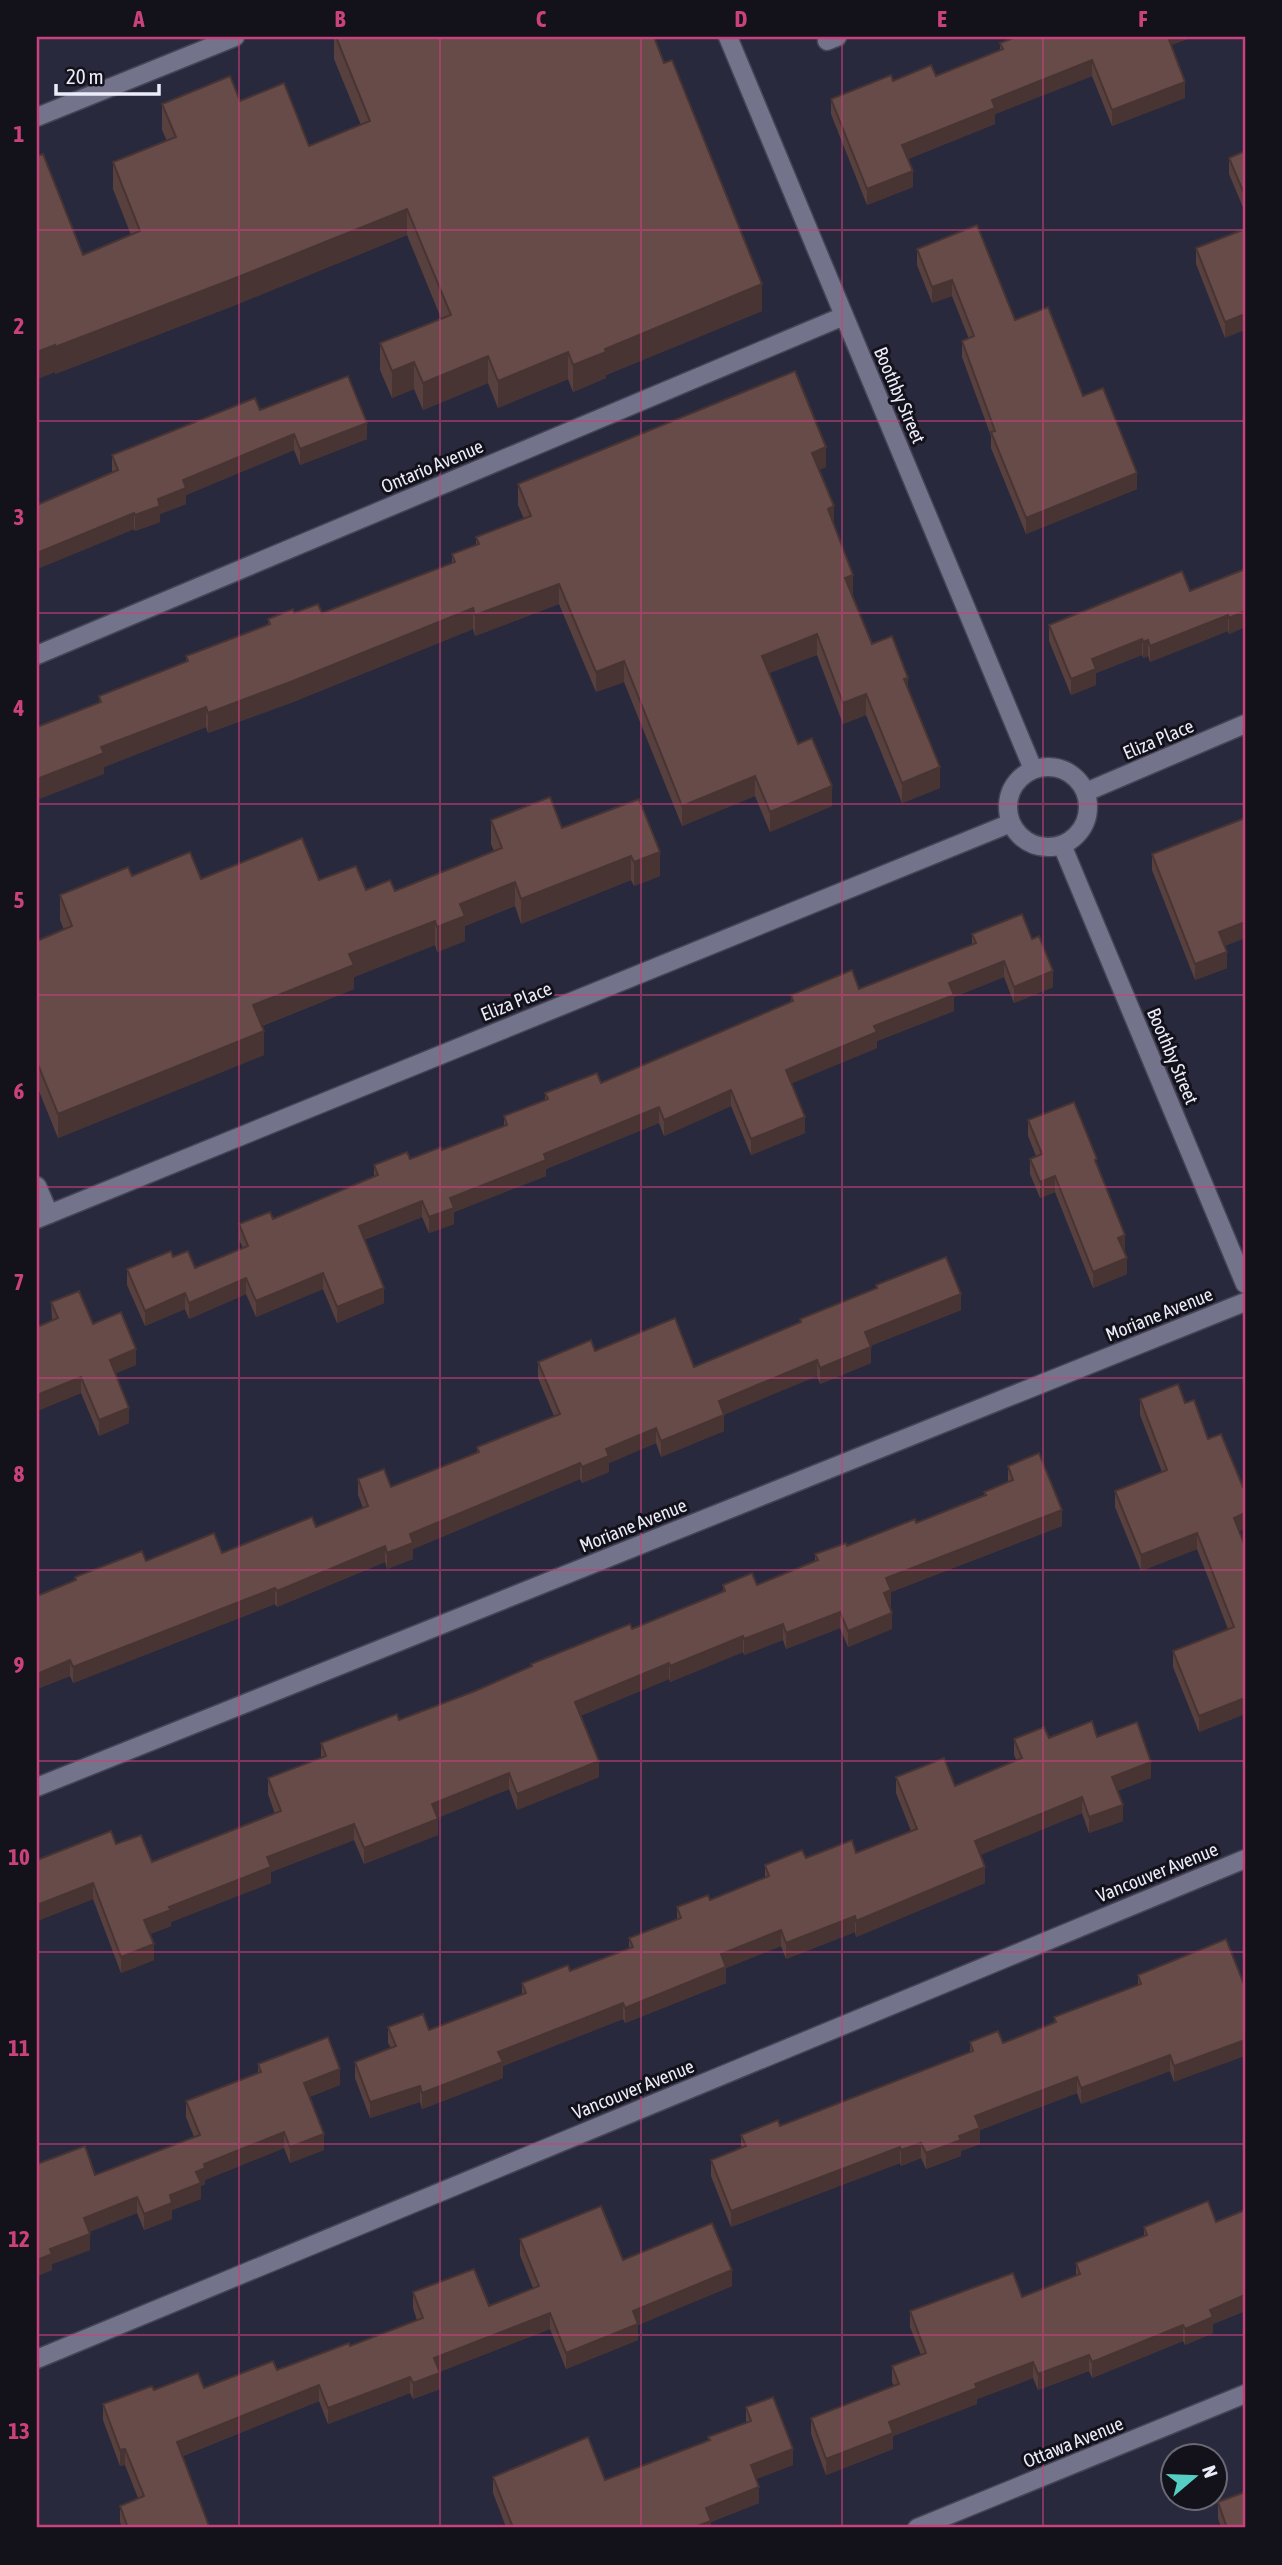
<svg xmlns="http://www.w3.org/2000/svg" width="1282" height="2565" viewBox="0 0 1282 2565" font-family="'Asap Condensed',sans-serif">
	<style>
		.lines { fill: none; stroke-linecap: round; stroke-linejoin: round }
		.street-casing { stroke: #464556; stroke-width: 21 }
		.secondary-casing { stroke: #464556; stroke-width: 21 }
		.street { stroke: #73738b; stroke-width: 18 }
		.secondary { stroke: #73738b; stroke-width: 18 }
		.wall { fill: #58403f }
		.shaded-wall { fill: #473433 }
		.building { fill: #664b49; stroke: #473433; stroke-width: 2 }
		.grid { fill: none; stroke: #ca427b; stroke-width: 2; stroke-opacity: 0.55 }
		.labels { text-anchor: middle; stroke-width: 6; stroke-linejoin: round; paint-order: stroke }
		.street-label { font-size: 19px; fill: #ebebf9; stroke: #13121b }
		.neatline { fill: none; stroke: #ca427b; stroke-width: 2.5 }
		.grid-label { font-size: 23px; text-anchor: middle; font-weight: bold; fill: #ca427b }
	</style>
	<rect width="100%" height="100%" fill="#29293d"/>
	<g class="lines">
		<defs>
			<path id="street" d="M728 37 1033 769
				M827 41 837 37
				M37 117 235 37
				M37 655 844 316
				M1062 845 1245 1284
				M37 1186 49 1214
				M37 1787 1245 1302
				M37 2359 1245 1859
				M917 2528 1245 2394"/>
			<path id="secondary" d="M1008 807a40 40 0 1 1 80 0a40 40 0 1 1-80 0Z
				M1086 792 1245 724
				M37 1219 1011 823"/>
		</defs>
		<use href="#street" class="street-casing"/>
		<use href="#secondary" class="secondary-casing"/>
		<use href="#street" class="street"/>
		<use href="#secondary" class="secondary"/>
	</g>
	<path class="wall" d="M334 37H654L762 311 606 375V378L573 392 568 379 498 408 488 383 423 410 414 389 392 398 380 370V343L441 318 407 235 233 306 55 374V372L37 379 83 255 131 235 113 189V162L167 141 162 130V104L240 101 309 146 361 125 334 59Z
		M1016 37H1193L1171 45 1185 98 1112 126 1092 76 995 114V124L908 159 913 187 867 205 831 114V99L893 81 936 76 1000 50V43Z
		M1245 151V212L1229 174V158Z
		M1245 229 1225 338 1196 264V248Z
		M917 249 1015 320 1083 396 1137 489 1026 534 991 448V436L962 357V341L969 339 952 296 932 303 917 265Z
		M260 410 367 439 300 465 294 450 186 495V504L160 514V522L135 531 134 529 37 569V505L112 472V455Z
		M826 467 819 470 853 595 852 596 872 644 908 690 940 788 902 803 866 715 843 724 817 655 769 673 798 744 832 806 770 832 755 796 682 826 624 682 596 692 559 604 475 636 473 629 293 702 208 733 206 727 104 767V774L99 696 186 662V656L268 625V619L294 613H322L452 563V554L476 545V537L524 519 518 505V484Z
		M1245 569V627L1229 634 1228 631 1150 662 1148 656 1143 658 1142 655 1096 673V685L1071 695 1049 641V625L1190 591Z
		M639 799 660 876 634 886 631 880 521 924 515 906 465 926V941L437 952 435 945 354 977V989L262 1026 264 1055 58 1138 37 1086V941L64 930 60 920V895L132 876 201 879 319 880 366 890 395 891 494 851 491 844V820L562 828Z
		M1245 818V938L1224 946 1227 968 1195 980 1152 870V854Z
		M972 934 1032 939 1053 987 1014 1003 1004 977 954 997V1011L877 1041V1048L791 1083 805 1133 751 1155 731 1106 664 1136 659 1123 546 1169V1176L454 1212V1224L429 1233 422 1217 364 1240 384 1303 337 1323 323 1289 256 1317 246 1294 189 1319 185 1309 145 1326 127 1285V1269L173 1257 195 1268 243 1248 239 1240V1224L273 1219 374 1177V1165L410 1159 442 1150 504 1126V1116L545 1100V1093L601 1083 791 1002V995L859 989 972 945Z
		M1028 1120 1097 1167 1125 1251 1127 1274 1093 1288 1055 1192 1040 1198 1030 1174V1159L1036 1156 1028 1136Z
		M876 1285 961 1310 870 1346 871 1363 820 1384 817 1376 724 1414V1431L661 1457 656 1443 609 1463V1472L582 1483 580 1479 413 1549V1559L387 1569 385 1562 277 1607 275 1604 73 1683 70 1676 37 1689V1596L75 1581V1577L146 1561 222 1553 316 1527 363 1508 358 1495V1479L391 1487 477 1453V1447L554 1416 538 1378V1362L595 1351 694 1367 800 1323V1319L876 1289Z
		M51 1302 93 1324 136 1365 115 1373 129 1423 99 1436 81 1393 37 1411V1327L52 1320Z
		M1140 1399 1185 1403 1240 1532 1245 1714 1199 1732 1173 1667V1651L1228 1629 1197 1549 1141 1571 1115 1507V1491L1162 1472 1140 1415Z
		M1008 1466 1062 1526 891 1592V1606L890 1607 892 1629 848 1647 840 1628 786 1649 783 1640 744 1655 743 1652 670 1682 669 1679 580 1716 599 1777 517 1810 509 1789 437 1818 438 1835 364 1864 354 1840 271 1872V1883L171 1922V1926L150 1934 154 1960 121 1973 93 1899 37 1921V1860L116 1844 152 1862 275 1814 268 1794V1778L321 1758V1743L399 1720 475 1691 531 1667V1664L632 1629 723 1592V1585H757L815 1561V1554L847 1546 916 1523 984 1496V1492L1008 1483Z
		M1097 1737 1151 1778 1117 1791 1123 1821 1089 1833 1082 1813 980 1855 985 1883 856 1937 855 1932 786 1959 781 1946 726 1968V1983L625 2023 623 2019 503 2066V2078L422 2109 420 2102 370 2118 355 2078V2062L391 2048 388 2043V2027L429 2030 522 1995V1983L570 1971 629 1948V1938L677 1919V1907L710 1900 765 1877V1865L806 1858 856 1853 911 1831 896 1793V1777L955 1786 1017 1761 1014 1755V1739Z
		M1226 1939 1174 2082 1170 2071 1081 2104 1077 2093 980 2130V2144L961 2151V2156L926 2169 921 2158 901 2166 900 2163 731 2227 711 2176V2160L741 2148V2135L780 2126 970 2052V2042L1003 2043 1054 2023V2017L1138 1985V1975Z
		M258 2064 340 2085 309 2097 324 2150 290 2163 284 2148 205 2180V2184L201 2186V2199L172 2210V2219L144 2230 137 2213 89 2232 90 2250 52 2264V2270L37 2276 95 2175 194 2137 186 2117V2101L258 2073Z
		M1245 2210V2311L1213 2324V2333L1185 2345 1183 2341 1092 2378 1089 2371 1038 2390 1033 2378 977 2399V2404L893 2436V2449L826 2475 811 2434V2418L894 2386 892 2382V2366L921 2355 910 2327V2311L1022 2297 1076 2275V2263L1144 2236V2227L1216 2222Z
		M520 2239 623 2260 732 2286 638 2325V2340L566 2369 550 2329 439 2372 440 2389 413 2399 410 2393 328 2424 319 2401 183 2456 209 2528H122L120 2522V2506L138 2498 125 2465 120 2466 103 2420V2404L154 2390 204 2388 277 2370 350 2346 417 2320 413 2308V2292L489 2306 533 2288 520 2255Z
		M746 2407 793 2465 756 2479 759 2503 711 2522V2528L506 2527 493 2493V2477L605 2480 708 2441V2437L746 2423Z
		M1218 2502 1245 2528H1221L1218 2518Z"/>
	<path class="shaded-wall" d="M1166 37H1193L1166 47Z
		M1092 60V76L995 114V124L902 161V145L992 100Z
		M1185 82V98L1112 126V110Z
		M913 171V187L867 205V189Z
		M407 209V235L233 306 55 374V347Z
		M952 280V296L932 303V287Z
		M762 284V311L606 375V378L573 392V365L605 349Z
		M1245 314V330L1225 338V322Z
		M55 345V372L37 379V352Z
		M568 352V379L498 408V381Z
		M488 356V383L423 410V383Z
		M414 362V389L392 398V371Z
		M367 423V439L300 465V449Z
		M294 434V450L186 495V504L160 514V522L135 531V515L183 480Z
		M826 447V467L812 473V453Z
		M1137 473V489L1026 534V518Z
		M834 506V527L828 509Z
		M134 513V529L37 569V553Z
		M853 575V595L845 598V578Z
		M559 584V604L475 636V615Z
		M473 608V629L293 702 208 733V713Z
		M1245 611V627L1229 634V618Z
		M1228 615V631L1150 662V646Z
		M817 634V655L762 676V656Z
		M1142 639V655L1096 673V685L1071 695V679L1092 659Z
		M1148 640V656L1143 658V642Z
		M624 661V682L596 692V672Z
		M908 678V698L904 679Z
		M866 694V715L843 724V703Z
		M206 707V727L104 767V774L37 800V779L101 747Z
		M940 767V788L902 803V783Z
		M755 776V796L682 826V806Z
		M832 786V806L770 832V812Z
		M660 852V876L634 886V862Z
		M631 856V880L521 924V899Z
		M515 882V906L465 926V941L437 952V927L460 904Z
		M435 921V945L354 977V989L253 1029V1005L349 954Z
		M1245 922V938L1219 948V932Z
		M1227 952V968L1195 980V964Z
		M1004 961V977L954 997V1011L877 1041V1048L786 1086V1070L874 1026 949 983Z
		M1053 971V987L1014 1003V987Z
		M264 1031V1055L58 1138V1114Z
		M731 1090V1106L664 1136V1120Z
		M659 1107V1123L546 1169V1176L454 1212V1224L429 1233V1217L450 1198 544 1154Z
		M805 1117V1133L751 1155V1139Z
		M1055 1176V1192L1040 1198V1182Z
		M422 1201V1217L359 1242V1226Z
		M1125 1235V1251L1118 1254V1238Z
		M1127 1258V1274L1093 1288V1272Z
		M323 1273V1289L256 1317V1301Z
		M246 1278V1294L189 1319V1303Z
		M384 1288V1303L337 1323V1307Z
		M185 1293V1309L145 1326V1311Z
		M961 1294V1310L865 1348V1332Z
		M871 1347V1363L820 1384V1368Z
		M136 1349V1365L110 1376V1360Z
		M817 1360V1376L719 1417V1401Z
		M81 1377V1393L37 1411V1395Z
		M129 1408V1423L99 1436V1420Z
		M724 1415V1431L661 1457V1441Z
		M656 1428V1443L609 1463V1472L582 1483V1467L606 1449Z
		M580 1463V1479L413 1549V1559L387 1569V1553L410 1534Z
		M1062 1510V1526L891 1592V1606L884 1609V1593L886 1578Z
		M1245 1513V1529L1234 1534V1518Z
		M1197 1533V1549L1141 1571V1555Z
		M385 1546V1562L277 1607V1591Z
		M275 1588V1604L73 1683V1667Z
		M840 1612V1628L786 1649V1633Z
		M892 1613V1629L848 1647V1631Z
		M783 1624V1640L744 1655V1639Z
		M743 1636V1652L670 1682V1666Z
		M70 1660V1676L37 1689V1674Z
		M669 1663V1679L575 1718V1702Z
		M1245 1698V1714L1199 1732V1716Z
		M599 1761V1777L517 1810V1794Z
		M1151 1762V1778L1112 1793V1777Z
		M509 1773V1789L432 1820V1804Z
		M1082 1797V1813L975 1857V1841Z
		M1123 1805V1821L1089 1833V1817Z
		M438 1819V1835L364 1864V1848Z
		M354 1824V1840L271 1872V1883L171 1922V1926L144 1936V1920L267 1857Z
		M985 1867V1883L856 1937V1921Z
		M93 1883V1899L37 1921V1905Z
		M855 1916V1932L786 1959V1943Z
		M781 1930V1946L726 1968V1983L625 2023V2008L721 1954Z
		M154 1944V1960L121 1973V1957Z
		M623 2003V2019L503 2066V2078L422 2109V2093L498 2052Z
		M1245 2040V2056L1174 2082V2066Z
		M1170 2055V2071L1081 2104V2088Z
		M340 2069V2085L304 2099V2083Z
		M1077 2077V2093L980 2130V2144L961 2151V2156L926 2169V2153L959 2136 975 2116Z
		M420 2086V2102L370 2118V2102Z
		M284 2132V2148L205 2180V2184L201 2186V2199L172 2210V2219L144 2230V2214L170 2195 204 2164Z
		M324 2134V2150L290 2163V2147Z
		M921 2143V2158L901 2166V2150Z
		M900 2147V2163L731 2227V2211Z
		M137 2197V2213L84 2234V2218Z
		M90 2234V2250L52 2264V2270L37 2276V2260L50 2249Z
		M732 2270V2286L638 2325V2340L566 2369V2353L633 2311Z
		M1245 2295V2311L1213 2324V2333L1185 2345V2329L1210 2310Z
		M550 2313V2329L434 2374V2358Z
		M1183 2325V2341L1092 2378V2362Z
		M1089 2355V2371L1038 2390V2374Z
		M1033 2362V2378L977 2399V2404L893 2436V2449L826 2475V2459L889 2422 975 2384Z
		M440 2373V2389L413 2399V2383Z
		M410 2377V2393L328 2424V2408Z
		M319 2385V2401L177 2458V2442Z
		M125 2449V2465L120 2466V2450Z
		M793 2449V2465L751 2481V2465Z
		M759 2487V2503L711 2522V2528H692L706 2508Z"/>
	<path class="building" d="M336 37H654L664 63 672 60 762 284 605 349 606 352 573 365 568 352 498 381 488 356 423 383 414 362 392 371 380 343 451 315 407 209 233 279 55 347V345L37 352V156L43 154 83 255 140 231 113 162 176 137 162 104 230 76 240 101 284 83 309 146 370 121Z
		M1016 37H1168L1185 82 1112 110 1092 60 992 100 995 108 902 145 913 171 867 189 831 99 891 75 893 81 931 65 936 76 1003 49 1000 43Z
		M1245 151V196L1229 158Z
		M977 225 1015 320 1048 307 1083 396 1103 388 1137 473 1026 518 991 432 995 431 962 341 974 336 952 280 932 287 917 249Z
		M1245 229V314L1225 322 1196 248Z
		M795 371 826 447 812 453 834 506 828 509 853 575 845 578 872 644 892 636 908 678 904 679 940 767 902 783 866 694 843 703 817 634 762 656 798 744 812 738 832 786 770 812 755 776 682 806 624 661 596 672 559 584 475 615 473 608 293 681 208 713 206 707 101 747 104 753 37 779V727L101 702 99 696 188 661 186 656 270 624 268 619 293 609 294 613 318 604 322 613 455 562 452 554 479 544 476 537 531 516 518 484Z
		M348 376 367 423 300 449 294 434 183 480 186 488 158 499 160 506 135 515 134 513 37 553V505L118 470 112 455 255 398 260 410Z
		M1245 569V611L1229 618 1228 615 1150 646 1148 640 1143 642 1142 639 1092 659 1096 669 1071 679 1049 625 1182 571 1190 591Z
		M550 797 562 828 639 799 660 852 634 862 631 856 521 899 515 882 460 904 465 916 437 927 435 921 349 954 354 965 253 1005 264 1031 58 1114 37 1062V941L72 926 60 895 128 867 132 876 190 852 201 879 302 838 319 880 356 866 366 890 390 880 395 891 502 848 491 820Z
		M1245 818V922L1219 932 1227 952 1195 964 1152 854Z
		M1022 914 1032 939 1039 936 1053 971 1014 987 1004 961 949 983 954 995 874 1026 877 1032 786 1070 805 1117 751 1139 731 1090 664 1120 659 1107 544 1154 546 1160 450 1198 454 1208 429 1217 422 1201 359 1226 384 1288 337 1307 323 1273 256 1301 246 1278 189 1303 185 1293 145 1311 127 1269 171 1251 173 1257 188 1251 195 1268 248 1246 239 1224 270 1212 273 1219 378 1175 374 1165 407 1152 410 1159 441 1147 442 1150 507 1125 504 1116 548 1099 545 1093 597 1073 601 1083 793 1001 791 995 852 970 859 989 976 943 972 934Z
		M1074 1102 1097 1159 1095 1160 1125 1235 1118 1238 1127 1258 1093 1272 1055 1176 1040 1182 1030 1159 1042 1154 1028 1120Z
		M946 1257 961 1294 865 1332 871 1347 820 1368 817 1360 719 1401 724 1415 661 1441 656 1428 606 1449 609 1456 582 1467 580 1463 410 1534 413 1543 387 1553 385 1546 277 1591 275 1588 73 1667 70 1660 37 1674V1596L76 1580 75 1577 142 1551 146 1561 214 1533 222 1553 312 1517 316 1527 368 1506 358 1479 384 1469 391 1487 479 1452 477 1447 560 1414 538 1362 591 1340 595 1351 675 1318 694 1367 801 1322 800 1319 877 1288 876 1285Z
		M79 1291 93 1324 121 1312 136 1349 110 1360 129 1408 99 1420 81 1377 37 1395V1327L58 1318 51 1302Z
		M1178 1384 1185 1403 1194 1400 1208 1439 1221 1434 1243 1487H1245V1513L1234 1518 1245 1546V1698L1199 1716 1173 1651 1234 1627 1197 1533 1141 1555 1115 1491 1167 1470 1140 1399Z
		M1039 1453 1062 1510 886 1578 891 1590 884 1593 892 1613 848 1631 840 1612 786 1633 783 1624 744 1639 743 1636 670 1666 669 1663 575 1702 599 1761 517 1794 509 1773 432 1804 438 1819 364 1848 354 1824 267 1857 271 1867 169 1907 171 1910 144 1920 154 1944 121 1957 93 1883 37 1905V1860L111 1831 116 1844 141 1835 152 1862 281 1811 268 1778 326 1756 321 1743 397 1714 399 1720 475 1691 532 1666 531 1664 630 1624 632 1629 725 1591 723 1585 752 1573 757 1585 818 1560 815 1554 846 1543 847 1546 915 1519 916 1523 986 1495 984 1492 1013 1480 1008 1466Z
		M1092 1721 1097 1737 1137 1722 1151 1762 1112 1777 1123 1805 1089 1817 1082 1797 975 1841 985 1867 856 1921 855 1916 786 1943 781 1930 721 1954 726 1967 625 2008 623 2003 498 2052 503 2062 422 2093 420 2086 370 2102 355 2062 396 2046 388 2027 423 2014 429 2030 526 1993 522 1983 568 1965 570 1971 633 1947 629 1938 681 1918 677 1907 708 1895 710 1900 769 1876 765 1865 802 1850 806 1858 852 1840 856 1853 917 1829 896 1777 944 1758 955 1786 1022 1758 1014 1739 1044 1727 1049 1738Z
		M1226 1939 1245 1987V2040L1174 2066 1170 2055 1081 2088 1077 2077 975 2116 980 2128 959 2136 961 2140 926 2153 921 2143 901 2150 900 2147 731 2211 711 2160 746 2146 741 2135 778 2120 780 2126 973 2051 970 2042 998 2031 1003 2043 1056 2022 1054 2017 1141 1984 1138 1975Z
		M328 2037 340 2069 304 2083 324 2134 290 2147 284 2132 204 2164 205 2168 196 2172 201 2183 170 2195 172 2203 144 2214 137 2197 84 2218 90 2234 50 2249 52 2254 37 2260V2164L85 2146 95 2175 200 2135 186 2101 261 2072 258 2064Z
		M1208 2201 1216 2222 1245 2210V2295L1210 2310 1213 2317 1185 2329 1183 2325 1092 2362 1089 2355 1038 2374 1033 2362 975 2384 977 2388 889 2422 893 2433 826 2459 811 2418 899 2384 892 2366 926 2353 910 2311 1013 2273 1022 2297 1080 2274 1076 2263 1147 2235 1144 2227Z
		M601 2206 623 2260 712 2223 732 2270 633 2311 638 2324 566 2353 550 2313 434 2358 440 2373 413 2383 410 2377 328 2408 319 2385 177 2442 209 2526 203 2528H128L120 2506 144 2496 125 2449 120 2450 103 2404 152 2386 154 2390 198 2373 204 2388 273 2361 277 2370 349 2343 350 2346 423 2318 413 2292 474 2269 489 2306 539 2286 520 2239Z
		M773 2397 793 2449 751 2465 759 2487 706 2508 711 2521 692 2528H503L512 2525 493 2477 588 2437 605 2480 710 2440 708 2437 751 2421 746 2407Z
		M1245 2492V2528H1227L1218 2502Z"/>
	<path class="grid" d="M239 37V2528M440 37V2528M641 37V2528M842 37V2528M1043 37V2528M37 230H1245M37 421H1245M37 613H1245M37 804H1245M37 995H1245M37 1187H1245M37 1378H1245M37 1570H1245M37 1761H1245M37 1952H1245M37 2144H1245M37 2335H1245"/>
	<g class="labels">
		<g class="street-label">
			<text transform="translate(900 395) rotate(67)" y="7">Boothby Street</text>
			<text transform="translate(432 466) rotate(-23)" y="7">Ontario Avenue</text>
			<text transform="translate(1158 739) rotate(-23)" y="7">Eliza Place</text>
			<text transform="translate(516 1001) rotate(-22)" y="7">Eliza Place</text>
			<text transform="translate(1173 1056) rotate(67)" y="7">Boothby Street</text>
			<text transform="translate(1159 1314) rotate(-22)" y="7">Moriane Avenue</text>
			<text transform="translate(633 1525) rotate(-22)" y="7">Moriane Avenue</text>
			<text transform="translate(1157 1872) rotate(-22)" y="7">Vancouver Avenue</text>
			<text transform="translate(633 2089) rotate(-22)" y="7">Vancouver Avenue</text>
			<text transform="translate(1073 2442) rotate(-22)" y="7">Ottawa Avenue</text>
		</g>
	</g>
	<rect width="1282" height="2565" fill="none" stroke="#13121b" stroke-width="77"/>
	<g transform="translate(1194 2477) rotate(71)"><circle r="33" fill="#13121b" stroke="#696974" stroke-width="2"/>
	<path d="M0-5L12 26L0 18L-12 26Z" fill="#56cec3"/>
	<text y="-10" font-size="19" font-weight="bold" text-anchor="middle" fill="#ebebf9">N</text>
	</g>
	<path d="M56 84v10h103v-10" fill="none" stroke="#ebebf9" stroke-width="3.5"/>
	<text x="66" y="84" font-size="21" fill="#ebebf9" stroke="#13121b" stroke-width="5" paint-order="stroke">20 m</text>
	<rect x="38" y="38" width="1206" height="2488" class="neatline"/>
	<g class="grid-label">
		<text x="139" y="27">A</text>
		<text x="340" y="27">B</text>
		<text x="541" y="27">C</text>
		<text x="741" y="27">D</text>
		<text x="942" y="27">E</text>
		<text x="1143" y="27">F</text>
		<text x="19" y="142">1</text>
		<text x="19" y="334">2</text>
		<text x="19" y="525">3</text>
		<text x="19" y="716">4</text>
		<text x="19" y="908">5</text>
		<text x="19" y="1099">6</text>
		<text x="19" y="1290">7</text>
		<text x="19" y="1482">8</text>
		<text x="19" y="1673">9</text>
		<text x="19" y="1865">10</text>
		<text x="19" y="2056">11</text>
		<text x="19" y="2247">12</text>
		<text x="19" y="2439">13</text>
	</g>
</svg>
